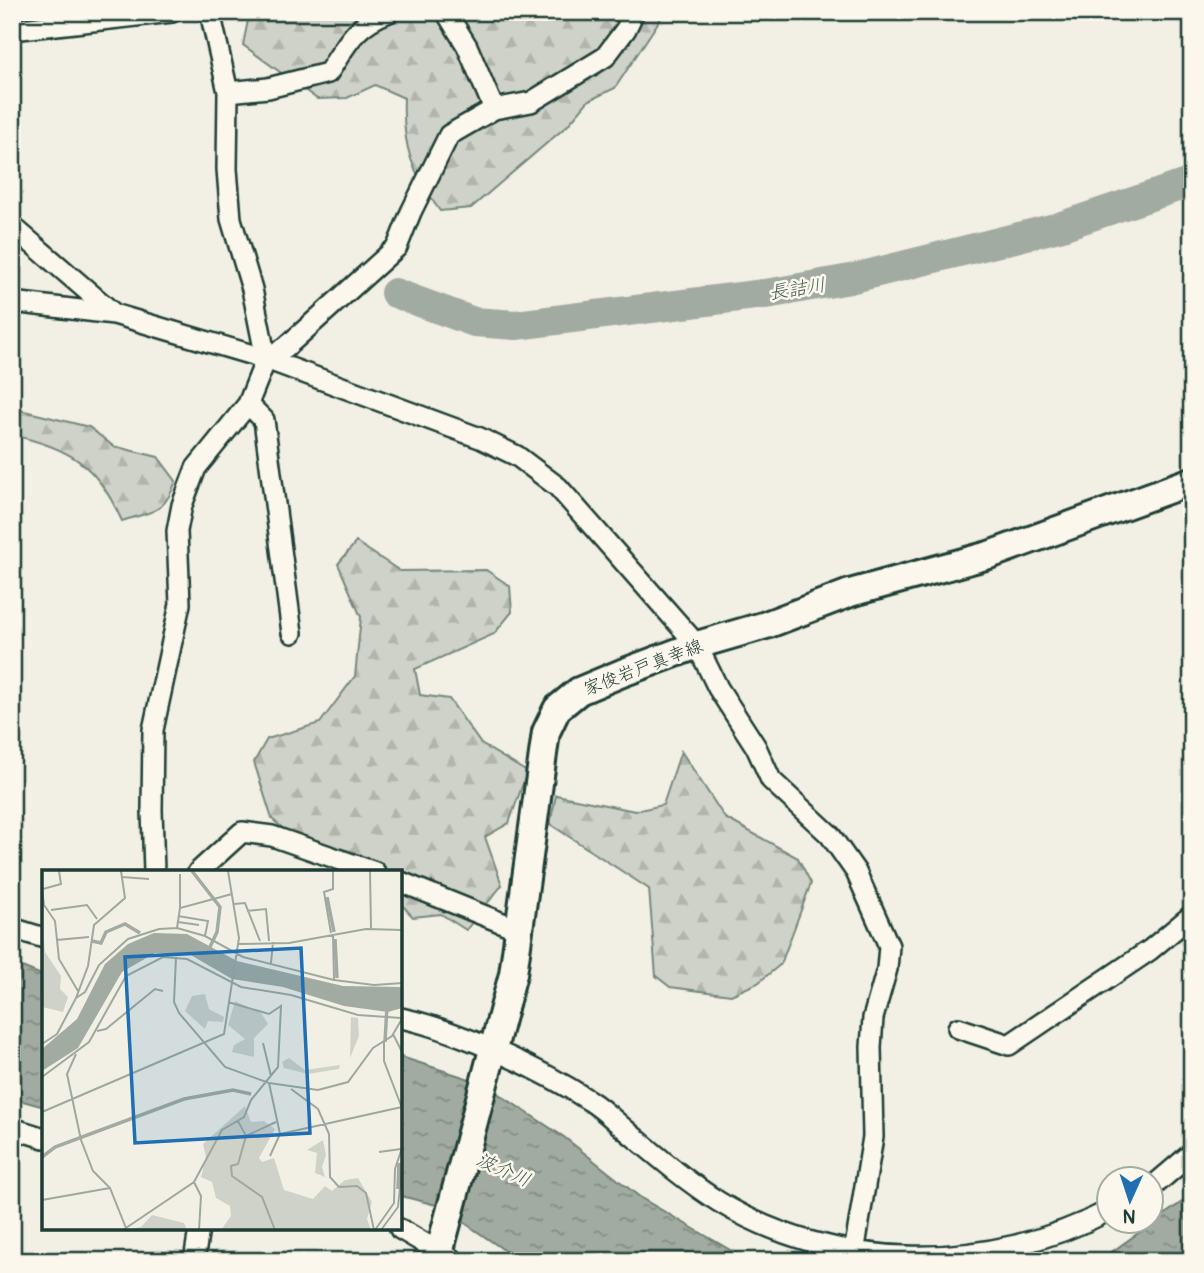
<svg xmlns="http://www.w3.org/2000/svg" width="1204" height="1273" viewBox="0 0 1204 1273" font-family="Pangolin,'Klee One',sans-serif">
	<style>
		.forest { fill: url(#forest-firs); stroke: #77887e; stroke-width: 2 }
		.water { fill: url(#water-ripples); stroke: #6e7f75; stroke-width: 2 }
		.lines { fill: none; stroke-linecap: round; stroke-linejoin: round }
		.river { stroke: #a2aba1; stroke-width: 30 }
		.street-casing { stroke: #1f3d34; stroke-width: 24 }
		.secondary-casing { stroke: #1f3d34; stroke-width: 32 }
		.street { stroke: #fbf7ec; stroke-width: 19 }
		.secondary { stroke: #fbf7ec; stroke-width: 26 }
		.labels { text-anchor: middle; stroke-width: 5; stroke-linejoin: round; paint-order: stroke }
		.street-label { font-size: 18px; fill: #1f3d34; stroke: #fbf7ec }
		.water-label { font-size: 19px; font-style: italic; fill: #465e55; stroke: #fbf7ec }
		.inset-river { fill: none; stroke: #a2aba1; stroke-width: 3.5 }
		.inset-road { fill: none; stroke: #9ea89e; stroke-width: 2 }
		.view { fill: #1f6fb2; fill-opacity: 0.15; stroke: #1f6fb2; stroke-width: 3.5 }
		.inset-edge { fill: none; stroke: #1f3d34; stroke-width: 3.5 }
	</style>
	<defs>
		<pattern id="forest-firs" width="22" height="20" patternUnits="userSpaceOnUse" patternTransform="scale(1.75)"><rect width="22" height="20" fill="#cfd2c8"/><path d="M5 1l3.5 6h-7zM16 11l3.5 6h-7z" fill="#b1b5ac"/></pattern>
		<pattern id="water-ripples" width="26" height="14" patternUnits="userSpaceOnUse" patternTransform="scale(1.75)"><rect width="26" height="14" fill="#a2aba1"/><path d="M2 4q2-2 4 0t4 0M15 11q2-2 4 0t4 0" fill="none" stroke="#838c84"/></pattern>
	</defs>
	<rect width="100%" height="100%" fill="#f2f0e5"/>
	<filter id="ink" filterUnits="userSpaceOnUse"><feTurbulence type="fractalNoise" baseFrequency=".0143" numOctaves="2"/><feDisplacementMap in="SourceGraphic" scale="14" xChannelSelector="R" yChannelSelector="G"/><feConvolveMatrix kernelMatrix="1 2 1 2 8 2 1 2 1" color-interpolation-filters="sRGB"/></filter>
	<g filter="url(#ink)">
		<path class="forest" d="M252 12H665L615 88 588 101 568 125 471 208 440 211C412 172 402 147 404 98L375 85 347 98 317 99 243 45 249 15Z
			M12 408 89 427 113 446 158 457 176 481C164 514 153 511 122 521 97 465 71 448 12 435Z
			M356 542 400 571 486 570 510 586 512 612 494 634 415 669 420 695 449 699 481 744 527 772 509 823 485 837 502 885 466 930 441 914 413 917 401 904V872H372L354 852 294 838 272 819 254 762 267 739 320 723 355 676 361 617 338 564Z
			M681 751 725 818 798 858 811 883 781 964 758 983 731 995 670 987 656 976 649 889 550 824 556 795 635 811 663 805Z"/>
		<path class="water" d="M12 963 44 976V1107L12 1098Z
			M401 1057 482 1083 564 1137 641 1198 749 1261H520L440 1206 401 1196Z
			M1192 1195V1261H1089L1110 1253Z"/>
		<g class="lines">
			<path class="river" d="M395 293 474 322 516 325 772 293 850 279 1059 227 1192 182"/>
			<defs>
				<path id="street" d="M446 12 467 46 494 109
					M12 30 172 12
					M228 92 268 88 328 73C347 44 354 25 389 12
					M12 226 113 313
					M12 302 114 314 266 359 480 438 517 456 558 487 697 645 718 688 756 747 771 780 830 835 856 872 889 946 887 969 873 1018 871 1047 873 1137 854 1253
					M266 359 286 347 397 247 411 212 449 135 494 109 531 102 605 57 626 29 634 12
					M248 404 264 420 292 633
					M154 872 152 810 153 730 180 604 177 531 182 505 196 468 248 404 266 359 252 289 231 219 227 169 228 92 210 12
					M198 872 242 832 272 836 375 872
					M401 882 520 930
					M12 928 44 938
					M401 1018C458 1030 541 1069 590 1101 603 1109 615 1121 627 1131 657 1156 686 1181 719 1202 836 1273 990 1273 1110 1210
					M958 1028 1009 1045 1150 950 1192 915
					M12 1128 44 1138
					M1152 1187 1192 1153
					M400 1229 455 1261
					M194 1261 199 1229"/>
				<path id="secondary" d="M437 1261 513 974 546 732 557 709 579 691 622 673 697 645 766 625 850 593 989 555 1192 481"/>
			</defs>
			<use href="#street" class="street-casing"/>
			<use href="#secondary" class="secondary-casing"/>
			<use href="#street" class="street"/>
			<use href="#secondary" class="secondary"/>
		</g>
	</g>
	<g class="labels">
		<g class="street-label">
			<text transform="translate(643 667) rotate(-21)" y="6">家俊岩戸真幸線</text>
		</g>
		<g class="water-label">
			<text transform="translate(797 288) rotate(-9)" y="7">長詰川</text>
			<text transform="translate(504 1169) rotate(24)" y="7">波介川</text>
		</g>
	</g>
	<g transform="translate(42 870)">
		<rect width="360" height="360" fill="#f2f0e5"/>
		<path d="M0 51 3 82 19 106 18 119 26 127 21 142 0 137ZM163 124 167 139 182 147 181 152 166 151 163 159 143 141 150 126ZM193 131 219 143 226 154 212 168V187L190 182 192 175 203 169 186 155ZM309 147 316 148 317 166 308 188ZM247 188 263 200 298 195 297 199 266 204 242 198 240 192ZM203 236 209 252 222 251 233 259 217 288 220 292 232 288 242 320 271 329 283 316 290 321 303 310 316 308 330 332 325 349 329 360H179L189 346 188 336 174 328 170 312 159 307 164 287 161 274ZM281 270 284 285 280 297 283 307 273 303 275 283 265 280ZM110 345 142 353 145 360H81L99 357Z" fill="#cfd2c8"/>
		<path d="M112 63 145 64 195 91 301 116 360 117V138L346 142 302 136 241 117 190 109 147 84 113 83 80 102 36 178 0 201V179L35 149 63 94 86 74Z" fill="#a2aba1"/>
		<path class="inset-river" d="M150 1 178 37 175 62 167 79M285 27 292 62M293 69 295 108M50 71 59 73 64 62 83 54 98 63M343 172 345 136M0 287 13 277 142 229 191 220 209 224M356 319 357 293"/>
		<path class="inset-road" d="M328 1 329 58M138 4V38M80 7 107 9M0 18 2 35 13 51 15 70M1 19 19 14 17 1M192 34 203 33 218 71M9 40 45 35 55 49M205 41 224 39 227 71M136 46 166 51 163 66M136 52 157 55M135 58 163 66 201 87 292 110 332 115 361 113M289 63 282 22 291 19V1M291 64 292 110M196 74 247 73 324 59 361 60M134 87 132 132 137 143 183 197 227 213 276 220 306 212 331 178 350 166 361 147M229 93 231 72M36 121 17 89 15 70 47 67M34 128 43 122 57 95 86 69 117 59 135 58 138 38 190 24M55 161 64 159 113 119 121 121M351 164 361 184M342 171V191L360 238M221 173 229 206M0 174 15 164 34 128 46 96 52 55 83 28 79 1M34 184 25 204 39 270 51 301 68 318 84 358M0 207 47 172 84 106 121 87 145 89 199 117 249 125 316 145 359 148M227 213 238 264 360 237M249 219 276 239 287 264 288 307 297 317 315 316 324 323 332 360M0 242 182 164 197 68 186 1M196 251 204 266 196 294 189 296 190 306 220 327 233 360M204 266 234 252M337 282 359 279M228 286 238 264M152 312 159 326 157 360M0 330 68 318M81 360 152 312 180 260 202 247 209 230 236 197 239 136 227 144 186 132M333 360 352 333 353 299 361 275M339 360 356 337 361 286"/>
		<path class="view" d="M259 78 268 263 93 273 83 87Z"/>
		<rect width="360" height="360" class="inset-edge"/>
	</g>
	<rect width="1204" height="1273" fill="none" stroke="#fbf7ec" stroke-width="42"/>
	<rect x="21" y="21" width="1162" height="1231" fill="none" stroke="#1f3d34" stroke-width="2.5" filter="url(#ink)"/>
	<g transform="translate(1130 1200) rotate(183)"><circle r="33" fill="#fbf7ec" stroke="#a3ada2" stroke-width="2"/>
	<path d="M0-5L12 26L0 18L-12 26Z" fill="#1f6fb2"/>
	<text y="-10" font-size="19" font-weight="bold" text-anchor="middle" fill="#1f3d34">N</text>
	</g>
</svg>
